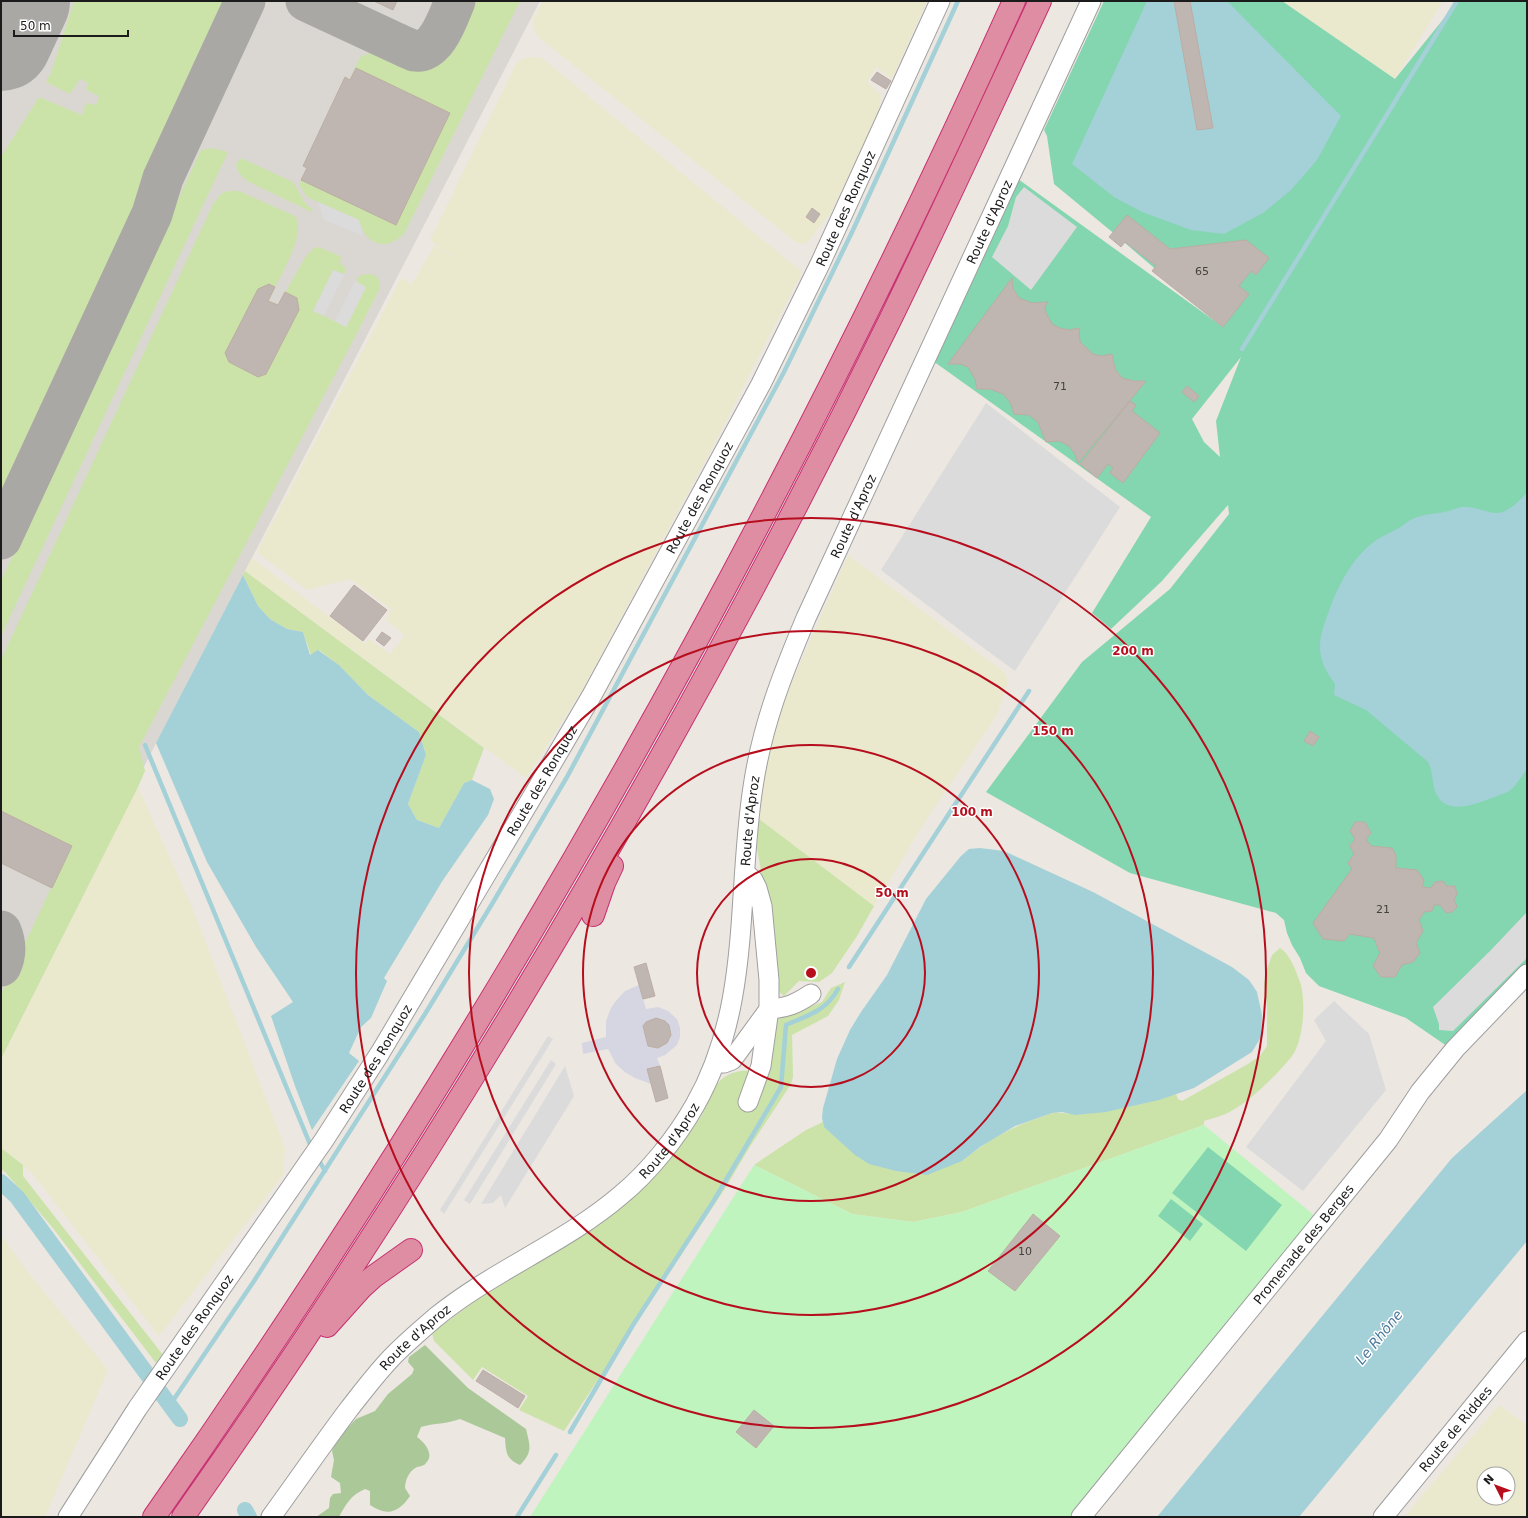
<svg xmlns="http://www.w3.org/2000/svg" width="1528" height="1518" viewBox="0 0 1528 1518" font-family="'DejaVu Sans',sans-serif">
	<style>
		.airport { fill: #dad7d2 }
		.farmland { fill: #eae9cd; fill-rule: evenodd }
		.grass { fill: #cbe3a9 }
		.forest { fill: #abc898 }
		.park { fill: #c0f4bf }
		.pitch { fill: #83d6af; fill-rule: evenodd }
		.parking { fill: #dbdbdb }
		.plaza { fill: #d5d6e1; fill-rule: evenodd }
		.water { fill: #a4d0d7 }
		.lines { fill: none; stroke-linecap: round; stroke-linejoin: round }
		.stream { stroke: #a4d0d7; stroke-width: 4.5 }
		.canal { stroke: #a4d0d7; stroke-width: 16 }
		.taxiway { stroke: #aaa8a5; stroke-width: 41 }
		.runway { stroke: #aaa8a5; stroke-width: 102 }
		.building { fill: #c0b6b1; stroke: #bcada4 }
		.minor-casing { stroke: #9f9f9f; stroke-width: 21 }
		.highway-casing { stroke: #c73071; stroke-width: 24 }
		.minor { stroke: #fff; stroke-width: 19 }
		.highway { stroke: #de8da3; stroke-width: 22 }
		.ring { fill: none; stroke: #b70e1e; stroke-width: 2 }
		.labels { text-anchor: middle; stroke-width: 3; stroke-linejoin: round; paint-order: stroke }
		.number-label { font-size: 11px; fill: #444240 }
		.street-label { font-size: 13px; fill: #1b1b1b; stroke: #fff }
		.water-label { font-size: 14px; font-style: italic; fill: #4c7a9b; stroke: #fff }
		.centre { fill: #b70e1e; stroke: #fff; stroke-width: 2 }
		.ring-label { font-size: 12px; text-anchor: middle; font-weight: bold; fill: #b70e1e; stroke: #fff; stroke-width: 3; stroke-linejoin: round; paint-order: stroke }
	</style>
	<rect width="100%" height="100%" fill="#ece7e1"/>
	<path class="airport" d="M1 1H540L1 1043Z"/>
	<path class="farmland" d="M543 1H927L892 79 876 67 867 82 881 95 879 111 832 210 831 215 826 218 809 241 804 244 797 243 538 37 534 29V18Z
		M1282 1H1443L1395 79Z
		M532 57 542 58 802 272 713 446 581 692 526 778 245 571 252 558 365 644 369 639 390 654 405 635 386 620 391 609 350 579 307 590 257 552 401 278 412 284 435 245 479 276 430 240 516 64 523 59Z
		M848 555 1004 672 1008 681 997 715 928 817 874 906 759 819 767 761 779 711Z
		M138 787 192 907 285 1148 283 1175 159 1336 31 1172 1 1148V1059Z
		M1 1235 23 1266 108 1370 45 1517H1Z
		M1499 1405 1527 1425 1525 1432 1527 1433V1517H1404ZM1484 1474H1508V1498H1484Z"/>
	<path class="grass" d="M74 1H231L1 498V157L39 97 82 115 86 103 96 105 99 96 86 90 88 83 80 79 70 94 46 82 51 73Z
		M473 1H520L404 234C399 238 393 243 386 244 371 245 362 233 359 220L307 197 299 185 307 168 303 166 345 77 350 79 360 57 370 53 400 66 413 69 431 66 449 53Z
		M212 148 228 152 1 636V581L201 150Z
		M241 158 293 182 306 204 313 210 312 212 249 182C242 177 238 174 236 164Z
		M228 191H239L295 216C308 234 276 282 269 301L278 305 306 256 314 248 319 247 342 257 339 262 346 268 344 274 333 270 314 311 346 327 366 287 358 283 357 278C363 273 375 272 379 280 380 283 379 285 380 288L357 333 139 747 145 771 138 787 1 1059V994L51 888 1 863V660L213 204 221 194Z
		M245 571 484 748 472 780 464 783 439 828 417 820 408 804 426 755 419 732 368 695 339 665 319 650 311 655 303 632 287 629 270 619 258 606 243 575Z
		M759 819 874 906 857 936 832 973 819 982 799 981 784 996 777 990 774 972 762 877 757 848Z
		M1280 948C1290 954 1296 971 1300 982 1306 1000 1304 1040 1292 1056 1280 1072 1250 1101 1233 1110 1225 1115 1214 1118 1204 1121V1125L962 1212 913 1222 852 1214 754 1165 806 1130 823 1122 824 1127 962 1161C986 1142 1007 1129 1036 1119 1042 1117 1048 1114 1053 1113 1063 1112 1071 1115 1081 1114 1113 1111 1145 1104 1176 1094L1178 1099 1182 1101 1248 1064 1260 1056 1267 1046V1006L1264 984 1267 969 1272 955Z
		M845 982 839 1000 828 1016 792 1035 793 1077 791 1084 749 1148 726 1187 564 1431 519 1410 528 1396 482 1367 473 1380 434 1341 432 1333C449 1320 466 1307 484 1295 538 1260 599 1232 644 1186 665 1165 684 1142 700 1118 707 1107 710 1093 718 1083 727 1072 742 1069 754 1071L776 1020 822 1002 831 988Z
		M1 1148 23 1165V1176L163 1355 156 1363 52 1227 6 1173 1 1169Z"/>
	<path class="forest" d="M425 1345 468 1388 526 1429C530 1446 533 1452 520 1465 506 1459 506 1452 505 1438L460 1419C447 1424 434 1423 421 1427L417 1437C424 1442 435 1454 426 1463 424 1466 421 1466 417 1467 409 1471 405 1480 405 1488L410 1496C399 1512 388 1517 370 1505V1491L365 1489C351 1495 346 1504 339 1517H316L329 1508 330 1498 333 1494 341 1493 340 1483 331 1477 334 1460 332 1451 337 1439 356 1419 375 1411 388 1394 412 1374 414 1369 408 1362 409 1357Z"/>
	<path class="park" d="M1204 1125 1314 1215 1073 1517H530L754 1165 852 1214 913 1222 962 1212Z"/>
	<path class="pitch" d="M1104 1H1282L1395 79 1458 1H1527V983L1457 1053 1406 1018 1319 986 1306 973 1300 958 1292 945 1287 933 1284 920 1276 913 1130 873 986 792 1082 662 1170 589 1229 514 1228 505 1162 581 1111 629 1092 613 1151 517 933 361 1018 179 1223 327 1111 231 1054 184 1047 136 1044 130ZM1241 357 1216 421 1220 457 1204 442 1192 419Z
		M1208 1147 1282 1205 1246 1251 1172 1193Z
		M1171 1199 1203 1224 1190 1241 1158 1216Z"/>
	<path class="parking" d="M1024 187 1077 227 1031 290 992 257 1008 226 1016 197Z
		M318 202 359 220 363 236 324 220Z
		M333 270 344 275 324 316 313 311Z
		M355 281 366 287 346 327 335 321Z
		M986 403 1120 507 1015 671 977 643 881 570Z
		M1527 912V958L1453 1031 1439 1030V1024L1433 1007 1491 950Z
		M1334 1001 1369 1034 1386 1090 1303 1191 1246 1147 1326 1041 1314 1020Z
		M548 1036 553 1039 444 1214 440 1210Z
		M551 1060 556 1064 470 1204 464 1200Z
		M565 1066 574 1096 505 1208 501 1195 493 1203 481 1204Z"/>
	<path class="plaza" d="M639 985 646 1009 658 1007 668 1011 677 1019 680 1028V1037L677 1045 665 1055 657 1058 660 1066 647 1069 651 1084 635 1078 625 1072 616 1064 608 1049 583 1054 582 1043 606 1037V1021L611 1008 615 1002 625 991ZM656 1018 665 1021 669 1025 671 1035 667 1043 658 1048 648 1046 643 1026 646 1022Z"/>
	<path class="water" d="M1147 1H1174L1197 130 1213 127 1190 1H1227L1341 116 1317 160 1291 190 1263 213 1224 234 1191 230 1142 212 1114 197 1072 164Z
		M1527 492V769L1514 787 1508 792C1489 798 1449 820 1437 795 1431 784 1434 773 1428 762L1366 710 1334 695 1335 684C1315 657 1317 642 1329 611 1338 585 1353 557 1375 541 1382 536 1390 533 1397 529 1403 526 1408 520 1415 518 1424 514 1435 514 1444 512 1450 511 1456 508 1462 507 1474 506 1484 512 1495 513 1507 514 1520 501 1527 492Z
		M243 575 258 606 270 619 287 629 303 632 310 655 318 650 339 665 368 695 419 732 426 755 408 804 417 820 439 828 464 783 472 780 490 789 494 799 488 815 443 880 384 978 387 981 371 1018 361 1027 349 1053 359 1061 312 1130 295 1086 271 1016 293 1002 256 947 207 862 156 743Z
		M980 848 1004 851 1093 892 1232 967 1249 980 1257 992 1262 1015 1261 1037 1252 1052 1194 1088 1159 1100 1106 1112 1075 1115 1062 1112 1052 1113 1015 1126 980 1147 962 1161 927 1175 896 1171 869 1164 855 1155 824 1127 822 1118 823 1108 837 1059 850 1030 861 1012 887 975 926 899 961 856 969 849Z
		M1527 1090V1241L1299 1517H1157L1452 1158Z"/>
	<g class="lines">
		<path class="stream" d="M1242 349 1457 1
			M145 745 312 1149
			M849 967 1029 691
			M317 1157 325 1171
			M170 1405 254 1281 425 1014 492 904 567 777 784 372 853 230 958 1
			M570 1432 633 1325 713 1202 781 1087 786 1025C808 1015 825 1012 838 989
			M517 1517 556 1455"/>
		<path class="canal" d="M1 1182 17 1197 180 1419
			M245 1510 249 1517"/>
		<path class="taxiway" d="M306 1 405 47C408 48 411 50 414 51 437 54 448 17 455 1
			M1 539 152 214 163 178 245 1
			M1 931C6 943 7 953 1 966"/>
		<path class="runway" d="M1 40 19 1"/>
	</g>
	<path class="building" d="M374 1H397L393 10Z
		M1174 1H1190L1213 128 1197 130Z
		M356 68 450 113 396 225 301 180 307 168 303 166 345 77 350 80Z
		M877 72 891 81 886 89 871 80Z
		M812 208 820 214 814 223 806 217Z
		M1127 215 1170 249 1246 240 1269 258 1256 275 1251 271 1239 286 1249 294 1223 327 1152 271 1156 266 1125 242 1121 247 1109 237Z
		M1012 278 1013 288 1019 298 1032 303 1048 302 1045 307 1046 313 1052 324 1060 328 1069 330 1079 328 1080 342 1093 354 1101 356 1112 354 1115 369 1122 378 1134 381H1146L1078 463 1075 454 1069 446 1059 441 1046 442 1038 422 1029 415 1014 414 1010 402 1003 394 990 389H977L975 379 968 367 960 364H948Z
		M269 284 275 287 268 301 278 305 285 292 297 298 299 310 266 374 258 377 229 362 225 353 258 289Z
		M1187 386 1199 396 1194 402 1182 392Z
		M1130 401 1136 405 1132 411 1160 433 1123 483 1110 473 1113 468 1108 464 1097 478 1080 464Z
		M354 585 387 610 363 641 330 616Z
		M382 632 391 638 384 646 376 640Z
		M1310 731 1319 737 1313 746 1304 741Z
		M1 811 72 846 52 888 1 863Z
		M1355 822H1365L1371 833 1366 839 1371 846 1392 848 1396 855V868L1417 870 1424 880 1422 887 1431 888 1435 882 1443 881 1447 886H1455L1457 894 1454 899 1457 907 1452 912 1446 913 1441 906 1435 904 1432 911 1424 912 1419 920 1423 931 1416 943 1420 953 1413 962 1402 965 1395 977H1381L1373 966 1380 953 1374 938 1350 934 1344 941 1323 939 1313 923 1352 869 1348 863 1354 854 1350 846 1355 839 1350 831Z
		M646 963 655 996 643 999 634 967Z
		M656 1018 665 1021 669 1025 671 1035 667 1043 658 1048 648 1046 643 1026 646 1022Z
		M660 1066 668 1098 656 1102 647 1069Z
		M1033 1214 1060 1236 1015 1291 988 1271Z
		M483 1370 525 1396 518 1408 476 1381Z
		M754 1410 774 1426 756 1448 736 1432Z"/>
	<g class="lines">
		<defs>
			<g id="minor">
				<path d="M745 873 753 880 757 888 762 906 769 980V1009L761 1066 748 1102"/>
				<path d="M769 1009C787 1008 796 1004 811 994"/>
				<path d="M715 1063H724L732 1060 767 1012"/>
				<path id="s1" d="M68 1517 137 1409 324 1140 380 1053 531 799 592 695 761 384 820 264 940 1"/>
				<path id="s2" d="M271 1517C297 1481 322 1445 349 1409 364 1390 378 1371 395 1354 408 1341 422 1329 436 1317 494 1270 565 1243 621 1195 649 1172 677 1137 695 1105 752 1005 736 896 753 787 762 726 782 675 806 618L1091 1"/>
				<path id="s3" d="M1081 1517 1388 1140 1420 1092 1455 1049 1527 974"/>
				<path id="s4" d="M1383 1517 1527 1341"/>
			</g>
			<path id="highway" d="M593 915 604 883 612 866
				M327 1326 362 1287 373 1277 411 1250
				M154 1517C489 1039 774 533 1014 1
				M183 1517C450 1137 687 735 891 318 942 213 991 107 1040 1"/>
		</defs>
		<use href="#minor" class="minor-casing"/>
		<use href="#highway" class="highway-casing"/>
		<use href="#minor" class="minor"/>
		<use href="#highway" class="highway"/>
	</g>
	<g class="ring">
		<circle cx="811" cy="973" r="114"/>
		<circle cx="811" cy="973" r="228"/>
		<circle cx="811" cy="973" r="342"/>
		<circle cx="811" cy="973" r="455"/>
	</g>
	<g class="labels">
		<g class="number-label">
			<text x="1202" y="275">65</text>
			<text x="1060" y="390">71</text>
			<text x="1383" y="913">21</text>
			<text x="1025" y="1255">10</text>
		</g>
		<g class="street-label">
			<text dy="5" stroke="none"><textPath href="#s1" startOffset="1524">Route des Ronquoz</textPath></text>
			<text dy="5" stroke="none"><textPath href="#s2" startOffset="1539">Route d'Aproz</textPath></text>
			<text dy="5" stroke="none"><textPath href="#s1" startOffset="1200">Route des Ronquoz</textPath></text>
			<text dy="5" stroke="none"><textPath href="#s2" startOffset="1215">Route d'Aproz</textPath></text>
			<text dy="5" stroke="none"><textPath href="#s1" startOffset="876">Route des Ronquoz</textPath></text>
			<text dy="5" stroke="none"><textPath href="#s2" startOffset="891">Route d'Aproz</textPath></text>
			<text dy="5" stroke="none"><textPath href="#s1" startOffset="552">Route des Ronquoz</textPath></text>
			<text dy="5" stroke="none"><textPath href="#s2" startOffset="555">Route d'Aproz</textPath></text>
			<text dy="5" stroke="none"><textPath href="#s3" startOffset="352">Promenade des Berges</textPath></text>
			<text dy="5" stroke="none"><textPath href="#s1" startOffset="228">Route des Ronquoz</textPath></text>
			<text dy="5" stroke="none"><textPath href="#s2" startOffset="231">Route d'Aproz</textPath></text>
			<text dy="5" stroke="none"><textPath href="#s4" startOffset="114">Route de Riddes</textPath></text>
		</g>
		<g class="water-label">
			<text transform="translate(1379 1337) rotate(-51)" y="5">Le Rhône</text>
		</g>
	</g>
	<circle cx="811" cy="973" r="6" class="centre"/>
	<g class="ring-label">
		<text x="1133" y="655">200 m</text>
		<text x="1053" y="735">150 m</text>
		<text x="972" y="816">100 m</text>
		<text x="892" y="897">50 m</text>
	</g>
	<rect width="1528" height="1518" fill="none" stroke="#1b1b1b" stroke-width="4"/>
	<g transform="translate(1496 1486) rotate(312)"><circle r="19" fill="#ffffff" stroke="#a4a4a4"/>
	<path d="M0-3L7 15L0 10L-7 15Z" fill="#b70e1e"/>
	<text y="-6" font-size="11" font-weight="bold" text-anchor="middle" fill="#1b1b1b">N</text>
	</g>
	<path d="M14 30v6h114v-6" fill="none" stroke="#1b1b1b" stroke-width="2"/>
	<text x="20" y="30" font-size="12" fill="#1b1b1b" stroke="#ffffff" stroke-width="3" paint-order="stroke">50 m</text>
</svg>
